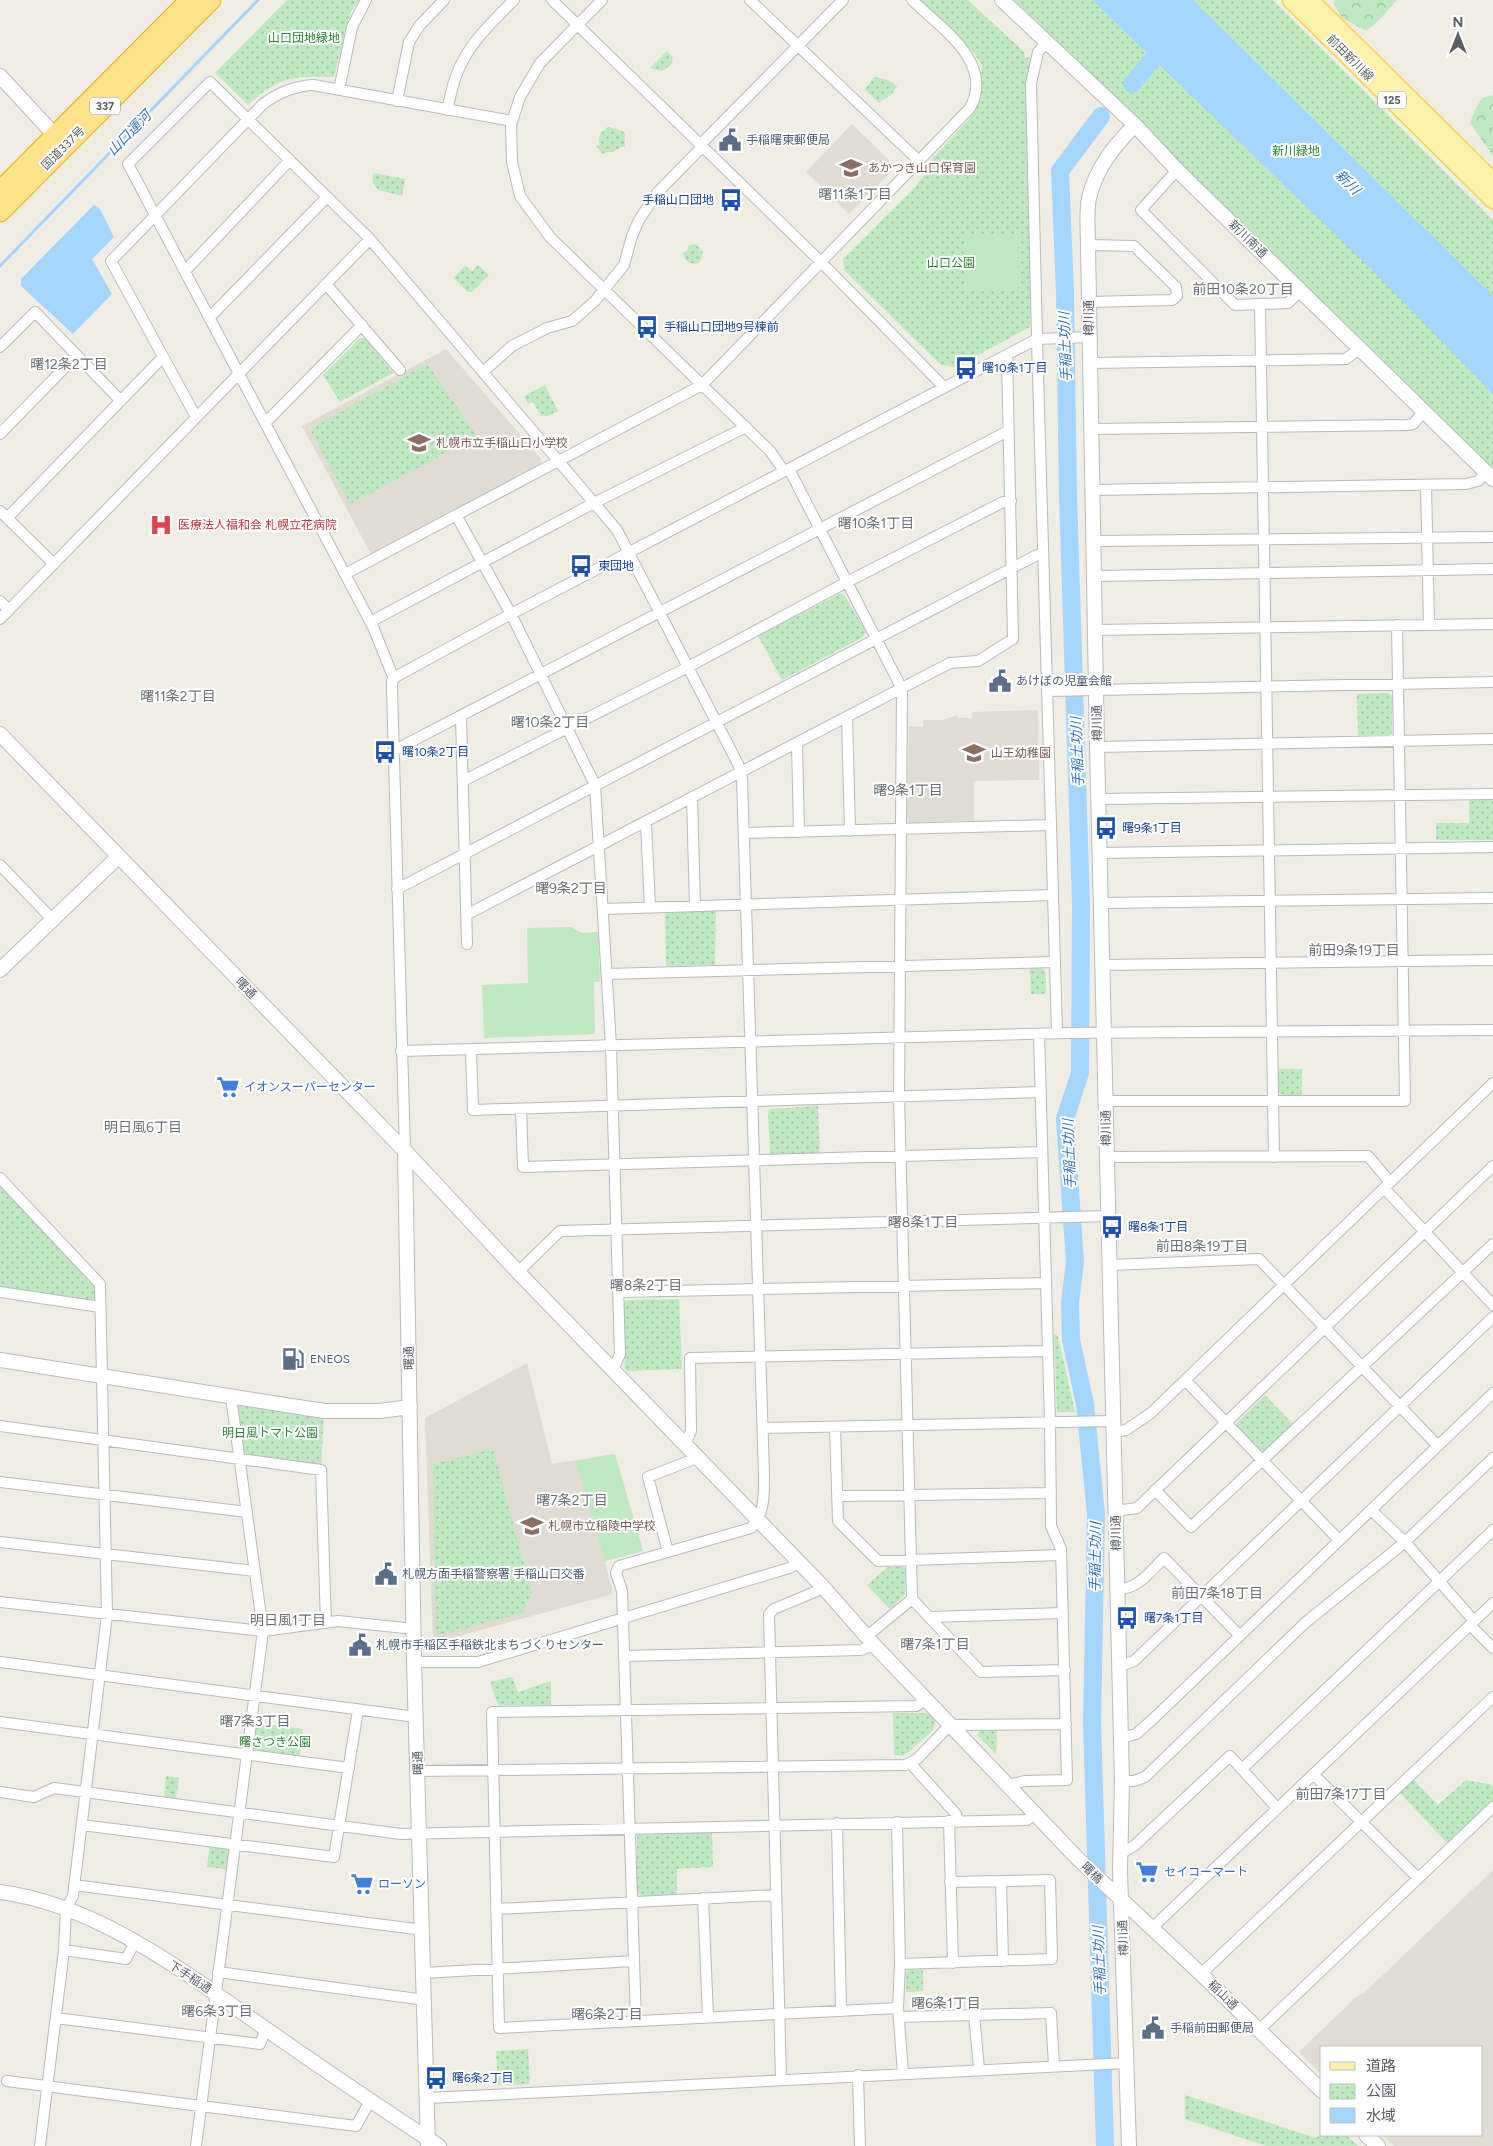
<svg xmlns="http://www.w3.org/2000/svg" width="1493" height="2146" viewBox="0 0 1493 2146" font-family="Figtree,'Noto Sans JP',sans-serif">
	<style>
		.education { fill: #e0dcd3 }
		.forest { fill: url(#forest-crowns) }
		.park { fill: url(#park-dots) }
		.pitch { fill: #bfe9c0 }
		.water { fill: #a5d6ff }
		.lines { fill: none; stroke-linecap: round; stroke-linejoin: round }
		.stream { stroke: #a5d6ff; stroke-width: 3 }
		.river { stroke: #a5d6ff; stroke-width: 18 }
		.street-casing { stroke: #b7babf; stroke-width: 12 }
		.secondary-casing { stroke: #b8bbc1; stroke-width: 16 }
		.primary-casing { stroke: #fcce51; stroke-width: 19 }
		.highway-casing { stroke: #f4ab00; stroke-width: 21 }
		.street { stroke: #fff; stroke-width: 10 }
		.secondary { stroke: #fff; stroke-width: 14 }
		.primary { stroke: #fff2aa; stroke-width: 16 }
		.highway { stroke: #ffe38c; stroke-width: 19 }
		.labels { text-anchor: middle; stroke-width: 4; stroke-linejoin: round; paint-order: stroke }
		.shield { fill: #fff; stroke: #8d9094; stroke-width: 1 }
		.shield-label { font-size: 11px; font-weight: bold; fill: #5c6066 }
		.park-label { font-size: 12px; fill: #2e8333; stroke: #fff }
		.street-label { font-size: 12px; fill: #5c6066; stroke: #fff }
		.service-label { font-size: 12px; fill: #4e5e75; stroke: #fff; text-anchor: start }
		.education-label { font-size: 12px; fill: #785e54; stroke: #fff; text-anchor: start }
		.transit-label { font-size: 12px; fill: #164399; stroke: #fff; text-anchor: start }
		.health-label { font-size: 12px; fill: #be3a42; stroke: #fff; text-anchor: start }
		.shop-label { font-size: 12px; fill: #366cbe; stroke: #fff; text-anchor: start }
		.water-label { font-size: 14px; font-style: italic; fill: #3a76b9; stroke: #fff }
		.neighbourhood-label { font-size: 14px; fill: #6d7278; stroke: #fff }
	</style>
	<defs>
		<pattern id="forest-crowns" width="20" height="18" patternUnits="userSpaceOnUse" patternTransform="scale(1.25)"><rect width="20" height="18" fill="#bfe9c0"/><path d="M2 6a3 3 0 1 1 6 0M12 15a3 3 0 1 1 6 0" fill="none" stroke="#9ec0a0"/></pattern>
		<pattern id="park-dots" width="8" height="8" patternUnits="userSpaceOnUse" patternTransform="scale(1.25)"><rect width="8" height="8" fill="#bfe9c0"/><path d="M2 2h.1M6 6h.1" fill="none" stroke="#9ec0a0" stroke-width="1.8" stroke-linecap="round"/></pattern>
	</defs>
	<rect width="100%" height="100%" fill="#f0ede4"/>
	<path class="education" d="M852 124 892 163 891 172 849 214 806 172Z
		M446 349 541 459V465L371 554 302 426Z
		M1038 710 1039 780 974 781V820L909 823 907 818 909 726 923 727V720H943L958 715V718H972V712Z
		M527 1363 552 1464 615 1454 643 1551 605 1561 613 1594 433 1643 425 1418Z
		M1493 1870V2146H1394L1383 2135H1482V2047H1322V2075L1299 2052 1355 1998 1364 1993Z"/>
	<path class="forest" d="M1335 0H1397L1378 21 1366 31 1342 18 1334 4Z
		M1493 95V156L1470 123 1474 112 1482 98Z"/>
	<path class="park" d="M287 0H359L350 13 334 77C292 76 280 76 248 105L215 73Z
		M921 0H968L1024 52 1025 58 1030 57 1027 88 1033 141 1030 327 956 367 941 365 844 270 843 259 914 188 931 167 932 159 970 118 979 101 982 65 974 53Z
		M1011 0H1273L1493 220V471Z
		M667 51 673 58 671 65 662 71 650 68Z
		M874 77 888 80 897 86 893 93 879 103 865 90Z
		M609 127 623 131 625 135V147H621L613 152H606L604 155 596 146 600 145C597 137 601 130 609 127Z
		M373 173 405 179 402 196 378 190 373 183Z
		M695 244 703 251 701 260 698 263C690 265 684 261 683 253L688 250 689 245Z
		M478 265 489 275 472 292H468L453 278 465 266 472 271Z
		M360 338H366L393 373 340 402 323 375Z
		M427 364 477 436 350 504 311 431 319 424Z
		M545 385 558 411 547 416H541L533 402 528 404 524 396Z
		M841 593 845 596 866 631 863 637 782 680 758 636Z
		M1388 693 1392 696V734L1389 736 1358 737 1357 694Z
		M1469 799 1493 800V840H1436V823H1469Z
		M716 911 715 965 666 966 665 913Z
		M1030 967 1044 969 1046 973V994H1031Z
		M1278 1069H1302V1095H1282L1278 1092Z
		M818 1106 820 1154H770L768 1111 770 1109Z
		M0 1178 100 1284V1307L0 1292Z
		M679 1299 682 1369 628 1371 625 1369 623 1302 628 1300Z
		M1054 1334 1058 1336 1075 1412H1057Z
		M1265 1395 1294 1425 1264 1451 1260 1450 1236 1426 1238 1422Z
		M231 1397 324 1411 321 1470 240 1458Z
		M493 1449 532 1593 522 1613 436 1636 433 1464Z
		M888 1567H902L905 1569V1594L890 1609 867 1585Z
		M512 1677 518 1692 551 1681V1705H498L490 1682Z
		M893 1713H926L936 1718 933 1730 904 1756 894 1755Z
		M251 1722 303 1729 299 1762 246 1755Z
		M980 1730H997L996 1754 977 1735Z
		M166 1776 179 1778 175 1804 163 1803Z
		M1414 1780 1438 1805 1466 1780 1493 1785V1802L1448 1844 1400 1793Z
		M712 1832 713 1867 677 1869V1894L642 1896 637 1892V1836L640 1833Z
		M210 1842 234 1845 231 1870 207 1867Z
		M909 1970H923V1991L906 1992V1973Z
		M528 2049 530 2084 498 2085 496 2051Z
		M1185 2095 1316 2138 1322 2133V2135H1346L1358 2146H1266L1185 2119Z"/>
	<path class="pitch" d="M964 235H1018V289H964Z
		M571 927 582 933 598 932 600 982H594L595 1034 484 1038 482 985 528 983 527 928Z
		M615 1454 643 1551 605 1561 576 1461Z"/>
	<path class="water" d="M1092 0H1193L1493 296V394L1372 270Z
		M94 205 100 209 114 237 92 259 112 294 73 334 21 286V279Z"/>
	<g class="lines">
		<path class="stream" d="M0 266 258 0"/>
		<path class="river" d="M1132 84 1167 43
			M1101 116 1060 171 1065 293 1068 496 1081 903 1080 1073 1065 1119 1075 1262 1070 1302 1071 1340 1085 1404 1096 1514 1092 1723 1105 2146"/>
		<defs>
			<path id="street" d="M552 0 821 262 944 387
				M602 0 540 63 520 97 511 125 512 162 520 196 550 237 770 451 784 471
				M750 0 919 161
				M1047 42 1038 52 1031 84 1037 339 1057 1033
				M339 90 352 27 366 0
				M397 101 409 42 420 25 444 0
				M447 110C450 99 452 87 456 76 467 45 492 22 514 0
				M700 145 843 0
				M1177 170 1141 210 1235 305 1288 303 1301 290
				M1088 245 1134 246 1176 287 1177 296 1172 300 1089 302
				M185 271 290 160
				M326 284 400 370
				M1260 304 1274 1157
				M209 318 327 197
				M0 347 35 312 121 401
				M1090 363 1346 359 1359 349
				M483 372 512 346 547 328 572 321 595 301 624 265 632 236 639 220 657 193 702 147
				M196 417 111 261 262 105C277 93 294 86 313 85L512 121
				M265 423 362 325
				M1092 429 1407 425 1413 424 1425 410
				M0 434 77 355
				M789 469 902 689 899 1097 912 1599 981 1672 1065 1670
				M1426 485 1429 625
				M1092 490 1466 484 1478 481 1486 472
				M0 511 54 564
				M456 515 511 614 595 785 611 1046 620 1354 613 1370
				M7 518 163 357
				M1094 541 1493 537
				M345 574 702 385 970 108C995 63 941 28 912 0
				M1095 576 1493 569
				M0 601 9 610
				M0 619 370 239
				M370 622 594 503 746 427
				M1096 630 1493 624
				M394 679 373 627 128 164 210 82 369 238 617 530 738 764 742 778 764 1475C764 1495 765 1513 751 1528L619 1566 616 1573 622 1591 636 2021
				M1047 691 1493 682
				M461 716 467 944
				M847 717 850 831
				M797 743 799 832
				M1097 747 1493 739
				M393 751 1008 431
				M463 781 688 667 847 582 1003 502 1011 501
				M692 797 695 906
				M1098 799 1493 794
				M646 823 650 907
				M744 833 1051 825
				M1100 853 1493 847
				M0 865 52 919
				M397 889 1037 555 1043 554
				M1101 903 1493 898
				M603 909 1053 895
				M466 915 950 663 978 661 1013 639 1007 355
				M1102 965 1493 960
				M607 974 1055 962
				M471 1050 473 1110 1040 1092
				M401 1051 1066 1033 1493 1030
				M1106 1101H1405L1397 625
				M521 1109 523 1167 1042 1152
				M405 1151 392 688V681L397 676 511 614 1037 339 1090 337
				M1107 1157 1368 1156 1390 1182
				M0 1178 100 1284 107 1615 73 1896 66 1909 64 1950 40 2146
				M1384 1188 1493 1305
				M1110 1265 1259 1259 1438 1446
				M518 1272 560 1231 1108 1216
				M0 1292 100 1307
				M619 1292 1046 1283
				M1185 1380 1339 1540
				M0 1426 321 1470 326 1623
				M835 1427 838 1521 878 1561 1061 1555
				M763 1428 1113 1421
				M1114 1432 1126 1430 1151 1413 1493 1083
				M685 1445 691 1431 690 1358 1048 1351
				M0 1482 247 1512
				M1155 1490 1191 1527 1493 1244
				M837 1496 1051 1493
				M1371 1510 1405 1542 1474 1621
				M1116 1511 1137 1508 1493 1166
				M0 1542 255 1571
				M668 1552 648 1477 697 1458
				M1117 1589C1137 1590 1150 1572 1164 1558L1240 1636
				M0 1602 263 1631 338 1621 414 1629
				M931 1617 1063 1613
				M1470 1625 1493 1648
				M866 1637 912 1599
				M624 1656 861 1650 874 1645
				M0 1662 416 1717
				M414 1662H478L789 1568 799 1563
				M1118 1667 1134 1661 1493 1317
				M0 1722 349 1768
				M1121 1738 1136 1734 1152 1720 1493 1393
				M910 1763 956 1814 958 1821
				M1242 1769 1493 1530
				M418 1771 905 1765 917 1759 950 1725 1066 1724
				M1313 1774 1418 1878
				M1122 1781H1134L1145 1777 1305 1623 1405 1542 1493 1458
				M1007 1785 1025 1781 1067 1780 1061 1549 1051 1526 1050 1422 1039 1034
				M0 1792 34 1797 54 1788 401 1834 1027 1820 1037 1813
				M949 1821 953 1963
				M897 1822 900 1964 898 2008 903 2073
				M837 1823 841 2011
				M82 1825 334 1857 358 1710
				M1121 1853 1134 1846 1230 1756 1277 1808
				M1001 1881 1003 1961
				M74 1885 423 1930
				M703 1898 708 2017
				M496 1909 776 1895
				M1151 1929 1493 1603
				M64 1950 126 1959 135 1942
				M900 1964 1052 1959 1050 1880 950 1882
				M218 1972 425 2000
				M424 1973 634 1961
				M1201 1974 1493 1697
				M898 2008 499 2028 492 1712 916 1706 926 1700
				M974 2014 979 2069
				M899 2017 1051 2013 1054 2066
				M56 2018 260 2044 266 2029
				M1259 2030 1493 1807
				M858 2075 860 2146
				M781 2079 769 1614 774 1609 824 1588
				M7 2081 356 2126 370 2101
				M428 2098 1127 2063
				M196 2146 263 1631 231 1397"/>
			<path id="secondary" d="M1002 0 1135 125 1177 170 1493 479
				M0 76 61 142
				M0 734 405 1151 518 1272 824 1588 874 1645 1079 1860 1201 1974 1322 2091
				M0 970 118 857
				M405 1151 414 1662 428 2146
				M0 1360 324 1411H380L410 1407
				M0 1892C99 1905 187 1974 266 2029 323 2069 381 2108 439 2146
				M1366 2135 1378 2146
				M1129 2146 1120 1871 1122 1781 1097 747 1088 245C1088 230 1086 212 1089 198 1096 168 1114 146 1135 125"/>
			<path id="primary" d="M1291 0 1493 200
				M1310 0 1493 181"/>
			<path id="highway" d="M0 191 190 0
				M0 212 211 0"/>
		</defs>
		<use href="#street" class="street-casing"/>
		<use href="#secondary" class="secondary-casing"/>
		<use href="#primary" class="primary-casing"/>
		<use href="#highway" class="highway-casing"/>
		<use href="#street" class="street"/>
		<use href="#secondary" class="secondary"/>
		<use href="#primary" class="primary"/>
		<use href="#highway" class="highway"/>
	</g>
	<defs>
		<symbol id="civic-bare" viewBox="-9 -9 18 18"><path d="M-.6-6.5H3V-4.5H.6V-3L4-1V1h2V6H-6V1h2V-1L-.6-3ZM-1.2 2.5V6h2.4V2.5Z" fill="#5c6f8a" stroke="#fff" stroke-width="2.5" paint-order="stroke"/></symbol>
		<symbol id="school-bare" viewBox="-9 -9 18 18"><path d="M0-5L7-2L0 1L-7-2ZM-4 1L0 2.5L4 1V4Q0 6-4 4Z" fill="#8d6e63" stroke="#fff" stroke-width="2.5" paint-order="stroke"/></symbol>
		<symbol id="bus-bare" viewBox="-9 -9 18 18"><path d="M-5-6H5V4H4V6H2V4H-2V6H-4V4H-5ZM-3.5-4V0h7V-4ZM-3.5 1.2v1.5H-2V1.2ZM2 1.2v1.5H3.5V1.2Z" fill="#1a4fb4" stroke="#fff" stroke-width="2.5" paint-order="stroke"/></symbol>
		<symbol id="hospital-bare" viewBox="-9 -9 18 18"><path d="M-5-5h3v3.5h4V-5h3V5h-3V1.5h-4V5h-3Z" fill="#e0444e" stroke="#fff" stroke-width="2.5" paint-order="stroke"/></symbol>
		<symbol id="supermarket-bare" viewBox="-9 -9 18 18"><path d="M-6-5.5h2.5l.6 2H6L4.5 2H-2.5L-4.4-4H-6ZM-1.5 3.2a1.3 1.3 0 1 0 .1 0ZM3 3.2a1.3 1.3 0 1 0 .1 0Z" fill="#3f7fe0" stroke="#fff" stroke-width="2.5" paint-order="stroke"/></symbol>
		<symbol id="fuel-bare" viewBox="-9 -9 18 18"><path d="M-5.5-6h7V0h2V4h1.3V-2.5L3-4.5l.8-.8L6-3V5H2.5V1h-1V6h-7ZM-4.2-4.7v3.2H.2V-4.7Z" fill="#5c6f8a" stroke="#fff" stroke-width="2.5" paint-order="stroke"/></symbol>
	</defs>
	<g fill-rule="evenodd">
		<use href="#civic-bare" x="714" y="124" width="32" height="32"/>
		<use href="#school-bare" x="835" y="152" width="32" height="32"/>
		<use href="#bus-bare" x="715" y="184" width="32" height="32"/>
		<use href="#bus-bare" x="631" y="311" width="32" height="32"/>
		<use href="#bus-bare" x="950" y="352" width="32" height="32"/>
		<use href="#school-bare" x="403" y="427" width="32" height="32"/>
		<use href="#hospital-bare" x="145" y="509" width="32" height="32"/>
		<use href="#bus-bare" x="565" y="550" width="32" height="32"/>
		<use href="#civic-bare" x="984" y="665" width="32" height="32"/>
		<use href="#bus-bare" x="369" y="736" width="32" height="32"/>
		<use href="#school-bare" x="958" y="737" width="32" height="32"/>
		<use href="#bus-bare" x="1090" y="812" width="32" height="32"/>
		<use href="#supermarket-bare" x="212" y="1071" width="32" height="32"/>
		<use href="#bus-bare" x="1096" y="1211" width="32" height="32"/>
		<use href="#fuel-bare" x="277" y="1343" width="32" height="32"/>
		<use href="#school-bare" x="516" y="1510" width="32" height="32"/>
		<use href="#civic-bare" x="370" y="1558" width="32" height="32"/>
		<use href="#bus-bare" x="1111" y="1602" width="32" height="32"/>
		<use href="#civic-bare" x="344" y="1629" width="32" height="32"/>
		<use href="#supermarket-bare" x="1131" y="1856" width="32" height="32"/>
		<use href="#supermarket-bare" x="346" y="1868" width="32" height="32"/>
		<use href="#civic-bare" x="1137" y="2012" width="32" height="32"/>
		<use href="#bus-bare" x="420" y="2062" width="32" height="32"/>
	</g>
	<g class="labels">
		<g class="shield">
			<rect x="1378" y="91.5" width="28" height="17" rx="4"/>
			<rect x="90" y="97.5" width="30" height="17" rx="4"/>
		</g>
		<g class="shield-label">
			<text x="1392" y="104">125</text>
			<text x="105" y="110">337</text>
		</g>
		<g class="park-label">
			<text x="304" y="42">山口団地緑地</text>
			<text x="1296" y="155">新川緑地</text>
			<text x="951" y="267">山口公園</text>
			<text x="270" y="1437">明日風トマト公園</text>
			<text x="275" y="1746">曙さつき公園</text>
		</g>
		<g class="street-label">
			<text transform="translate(1350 58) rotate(45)" y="4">前田新川線</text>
			<text transform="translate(63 148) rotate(-45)" y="4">国道337号</text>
			<text transform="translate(1248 239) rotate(44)" y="4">新川南通</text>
			<text transform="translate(1089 318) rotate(-90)" y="4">樽川通</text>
			<text transform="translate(1097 723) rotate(-91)" y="4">樽川通</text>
			<text transform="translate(246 988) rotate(46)" y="4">曙通</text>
			<text transform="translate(1106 1128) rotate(-91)" y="4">樽川通</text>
			<text transform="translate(409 1358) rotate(-91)" y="4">曙通</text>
			<text transform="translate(1116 1533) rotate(-91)" y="4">樽川通</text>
			<text transform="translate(418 1763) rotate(-92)" y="4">曙通</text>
			<text transform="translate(1092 1873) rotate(45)" y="4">曙橋</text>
			<text transform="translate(1123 1938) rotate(-92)" y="4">樽川通</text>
			<text transform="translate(190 1977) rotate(33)" y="4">下手稲通</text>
			<text transform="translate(1223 1995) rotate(44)" y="4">稲山通</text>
		</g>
		<g class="service-label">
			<text x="746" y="144">手稲曙東郵便局</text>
			<text x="1016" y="685">あけぼの児童会館</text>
			<text x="310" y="1363">ENEOS</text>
			<text x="402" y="1578">札幌方面手稲警察署 手稲山口交番</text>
			<text x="376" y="1649">札幌市手稲区手稲鉄北まちづくりセンター</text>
			<text x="1170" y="2032">手稲前田郵便局</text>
		</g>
		<g class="education-label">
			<text x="868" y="172">あかつき山口保育園</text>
			<text x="436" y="447">札幌市立手稲山口小学校</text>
			<text x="991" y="757">山王幼稚園</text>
			<text x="548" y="1530">札幌市立稲陵中学校</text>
		</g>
		<g class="transit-label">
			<text x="714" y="204" text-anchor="end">手稲山口団地</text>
			<text x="664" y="331">手稲山口団地9号棟前</text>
			<text x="982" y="372">曙10条1丁目</text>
			<text x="598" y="570">東団地</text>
			<text x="402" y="756">曙10条2丁目</text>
			<text x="1122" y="832">曙9条1丁目</text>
			<text x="1128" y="1231">曙8条1丁目</text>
			<text x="1144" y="1622">曙7条1丁目</text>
			<text x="452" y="2082">曙6条2丁目</text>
		</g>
		<g class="health-label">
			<text x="178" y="529">医療法人福和会 札幌立花病院</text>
		</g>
		<g class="shop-label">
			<text x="244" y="1091">イオンスーパーセンター</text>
			<text x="1164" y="1876">セイコーマート</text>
			<text x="378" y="1888">ローソン</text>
		</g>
		<g class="water-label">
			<text transform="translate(129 133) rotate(-46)" y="5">山口運河</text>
			<text transform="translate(1348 182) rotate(45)" y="5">新川</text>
			<text transform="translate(1065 347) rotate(-92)" y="5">手稲土功川</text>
			<text transform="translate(1077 752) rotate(-92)" y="5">手稲土功川</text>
			<text transform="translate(1069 1154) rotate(-92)" y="5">手稲土功川</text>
			<text transform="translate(1095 1557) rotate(-89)" y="5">手稲土功川</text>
			<text transform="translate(1099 1961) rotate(-92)" y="5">手稲土功川</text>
		</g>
		<g class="neighbourhood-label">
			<text x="855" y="199">曙11条1丁目</text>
			<text x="1243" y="294">前田10条20丁目</text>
			<text x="69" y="369">曙12条2丁目</text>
			<text x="876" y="528">曙10条1丁目</text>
			<text x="178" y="701">曙11条2丁目</text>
			<text x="550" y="727">曙10条2丁目</text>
			<text x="908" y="795">曙9条1丁目</text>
			<text x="571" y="893">曙9条2丁目</text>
			<text x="1354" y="955">前田9条19丁目</text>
			<text x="143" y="1132">明日風6丁目</text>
			<text x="923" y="1227">曙8条1丁目</text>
			<text x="1202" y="1251">前田8条19丁目</text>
			<text x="646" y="1290">曙8条2丁目</text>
			<text x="572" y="1505">曙7条2丁目</text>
			<text x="1217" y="1598">前田7条18丁目</text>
			<text x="288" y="1625">明日風1丁目</text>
			<text x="935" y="1649">曙7条1丁目</text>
			<text x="255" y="1726">曙7条3丁目</text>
			<text x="1341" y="1799">前田7条17丁目</text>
			<text x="946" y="2008">曙6条1丁目</text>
			<text x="217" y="2016">曙6条3丁目</text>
			<text x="607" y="2019">曙6条2丁目</text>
		</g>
	</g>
	<rect x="1320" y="2046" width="162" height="90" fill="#ffffff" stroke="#bebfc2"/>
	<rect x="1330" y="2062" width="25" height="8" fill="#fff2aa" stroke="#bebfc2"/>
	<text x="1366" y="2071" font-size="15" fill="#5c6066">道路</text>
	<rect x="1330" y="2084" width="25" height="15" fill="url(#park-dots)" stroke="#bebfc2"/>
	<text x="1366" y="2096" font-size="15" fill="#5c6066">公園</text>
	<rect x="1330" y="2108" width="25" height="15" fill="#a5d6ff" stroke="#bebfc2"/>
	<text x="1366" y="2121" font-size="15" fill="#5c6066">水域</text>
	<g transform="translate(1458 35)" stroke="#ffffff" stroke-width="4" paint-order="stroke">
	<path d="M0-4L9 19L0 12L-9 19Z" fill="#5c6066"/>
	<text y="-8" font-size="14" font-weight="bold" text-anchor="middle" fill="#5c6066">N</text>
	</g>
</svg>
